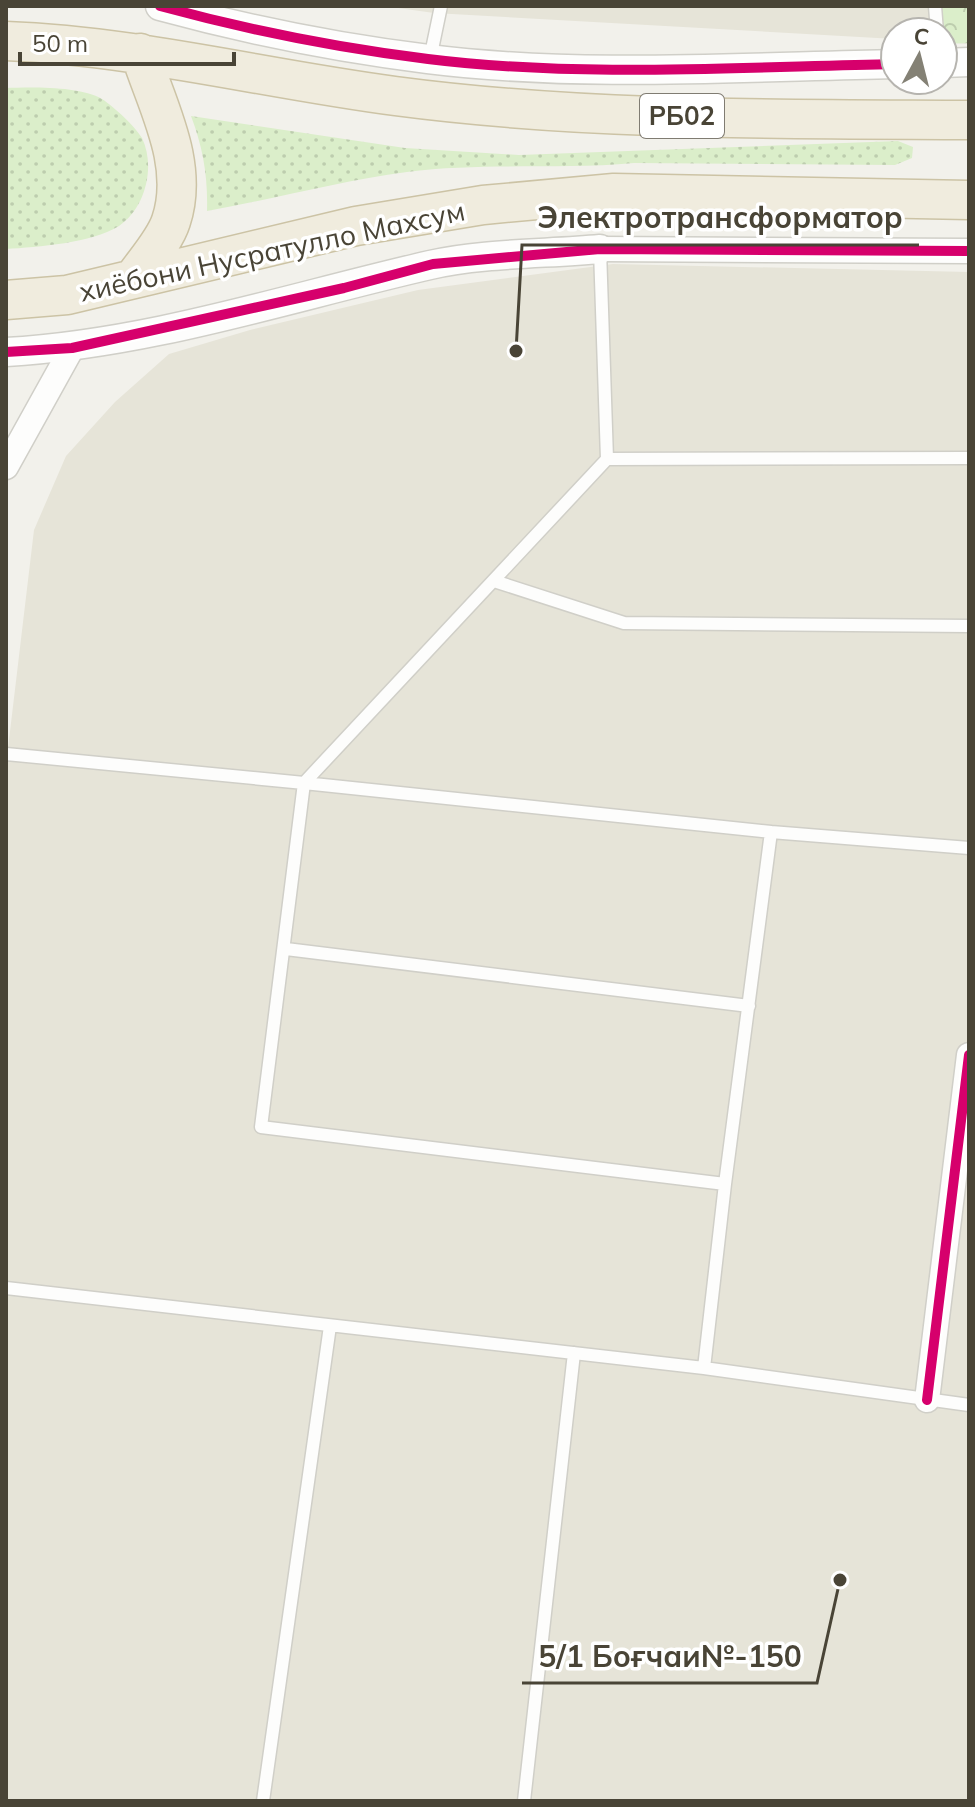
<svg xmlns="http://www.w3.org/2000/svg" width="975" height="1807" viewBox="0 0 975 1807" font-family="Mulish,sans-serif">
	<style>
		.residential { fill: #e6e4d8 }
		.grass { fill: url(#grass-dots) }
		.forest { fill: url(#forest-crowns) }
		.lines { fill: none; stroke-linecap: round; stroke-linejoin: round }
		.service-casing { stroke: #d0cfc8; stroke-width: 15 }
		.minor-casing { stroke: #d0cfc8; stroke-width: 27 }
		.tertiary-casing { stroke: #d0cfc8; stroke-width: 31 }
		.trunk-casing { stroke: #ccc3a5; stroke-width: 41 }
		.service { stroke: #fdfdfc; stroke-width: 12 }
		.minor { stroke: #fdfdfc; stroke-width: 24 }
		.tertiary { stroke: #fdfdfc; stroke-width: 28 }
		.trunk { stroke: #f0ecde; stroke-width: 38 }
		.cycleway-casing { stroke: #fff; stroke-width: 15 }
		.cycleway { stroke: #d6006c; stroke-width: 10 }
		.labels { text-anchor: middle; stroke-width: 7; stroke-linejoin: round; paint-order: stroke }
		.shield { fill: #fff; stroke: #807c72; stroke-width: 2 }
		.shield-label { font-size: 26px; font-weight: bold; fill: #494436 }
		.street-label { font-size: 28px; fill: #494436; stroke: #fff }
		.leader { fill: none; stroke: #494436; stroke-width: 3 }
		.callout-dot { fill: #494436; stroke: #fff; stroke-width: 3 }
		.callout-label { font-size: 30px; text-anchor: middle; font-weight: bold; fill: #494436; stroke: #fff; stroke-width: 7; stroke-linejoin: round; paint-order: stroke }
	</style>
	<defs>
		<pattern id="grass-dots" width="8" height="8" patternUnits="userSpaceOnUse" patternTransform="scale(2)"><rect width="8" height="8" fill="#dbeeca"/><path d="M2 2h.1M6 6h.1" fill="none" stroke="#bdcdae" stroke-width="1.8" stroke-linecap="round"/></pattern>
		<pattern id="forest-crowns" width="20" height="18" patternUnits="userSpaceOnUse" patternTransform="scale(2)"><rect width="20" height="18" fill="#dbeeca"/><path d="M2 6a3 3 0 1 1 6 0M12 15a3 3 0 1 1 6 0" fill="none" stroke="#bdcdae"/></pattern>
	</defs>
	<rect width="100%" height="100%" fill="#f2f1eb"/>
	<path class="residential" d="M384 6H969V44L943 42V32H895V39L434 13Z
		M613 264 969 272V1801H6V765L34 530 66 456 115 402 169 354 250 330 418 290Z"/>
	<path class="grass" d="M6 88C31 87 81 86 102 99 114 107 135 126 142 138 156 167 145 209 119 226 92 243 38 247 6 249Z
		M191 116 405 148 519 155 898 141 913 147 912 158 895 165 634 163C558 170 482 162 407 172 340 181 274 199 207 211 208 176 203 148 191 116Z"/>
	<path class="forest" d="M936 6H969V43L943 44V32H937Z"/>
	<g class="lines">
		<defs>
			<path id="service" d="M935 6 937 32
				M430 59 441 6
				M607 459 969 458
				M494 581 624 623 969 626
				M6 754 304 783 261 1127 725 1184
				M304 783 771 832 969 848
				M304 783 607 459 600 250
				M286 949 749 1006
				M6 1288 704 1368 969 1405
				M704 1368 725 1184 771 832
				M263 1801 330 1326
				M524 1801 574 1353"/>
			<path id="minor" d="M600 249 969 251
				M6 467 72 348
				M927 1400 969 1055"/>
			<path id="tertiary" d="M160 6C248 30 338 48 428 59 580 78 742 67 895 64
				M943 63 969 62
				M6 352C150 344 290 297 430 265 481 253 547 254 600 249"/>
			<path id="trunk" d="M6 41C138 46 265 79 395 96 584 121 778 119 969 120
				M134 278C146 261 165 240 171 221 190 164 157 106 140 53
				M6 300 67 295 356 226 483 205 614 193 969 200"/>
		</defs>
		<use href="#service" class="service-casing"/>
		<use href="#minor" class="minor-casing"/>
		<use href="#tertiary" class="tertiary-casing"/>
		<use href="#trunk" class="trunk-casing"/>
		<use href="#service" class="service"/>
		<use href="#minor" class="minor"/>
		<use href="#tertiary" class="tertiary"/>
		<use href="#trunk" class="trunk"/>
		<defs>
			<path id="cycleway" d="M160 6C248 30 338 48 428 59 580 78 742 67 895 64
				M6 352 72 348 344 288 433 264 600 249 969 251
				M927 1400 969 1055"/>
		</defs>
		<use href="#cycleway" class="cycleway-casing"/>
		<use href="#cycleway" class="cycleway"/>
	</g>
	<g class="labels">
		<rect class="shield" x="640" y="94" width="84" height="44" rx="6"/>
		<g class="shield-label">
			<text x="682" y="125">РБ02</text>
		</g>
		<g class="street-label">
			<text transform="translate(272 251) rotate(-12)" y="10">хиёбони Нусратулло Махсум</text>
		</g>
	</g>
	<path class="leader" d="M516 351L522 245H919M840 1580L817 1683H522"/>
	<g class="callout-dot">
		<circle cx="516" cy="351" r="8"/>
		<circle cx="840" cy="1580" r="8"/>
	</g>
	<g class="callout-label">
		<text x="720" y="228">Электротрансформатор</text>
		<text x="670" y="1667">5/1 Боғчаи№-150</text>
	</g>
	<rect width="975" height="1807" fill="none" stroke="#494436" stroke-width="16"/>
	<g transform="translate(919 56) rotate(7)"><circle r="38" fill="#ffffff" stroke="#b6b4af" stroke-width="2"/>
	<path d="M0-6L14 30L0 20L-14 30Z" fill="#848175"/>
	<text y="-12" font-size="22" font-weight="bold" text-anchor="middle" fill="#494436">С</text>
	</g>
	<path d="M20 52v12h214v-12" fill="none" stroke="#494436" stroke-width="4"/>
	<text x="32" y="52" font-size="24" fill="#494436" stroke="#ffffff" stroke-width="6" paint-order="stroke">50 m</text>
</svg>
